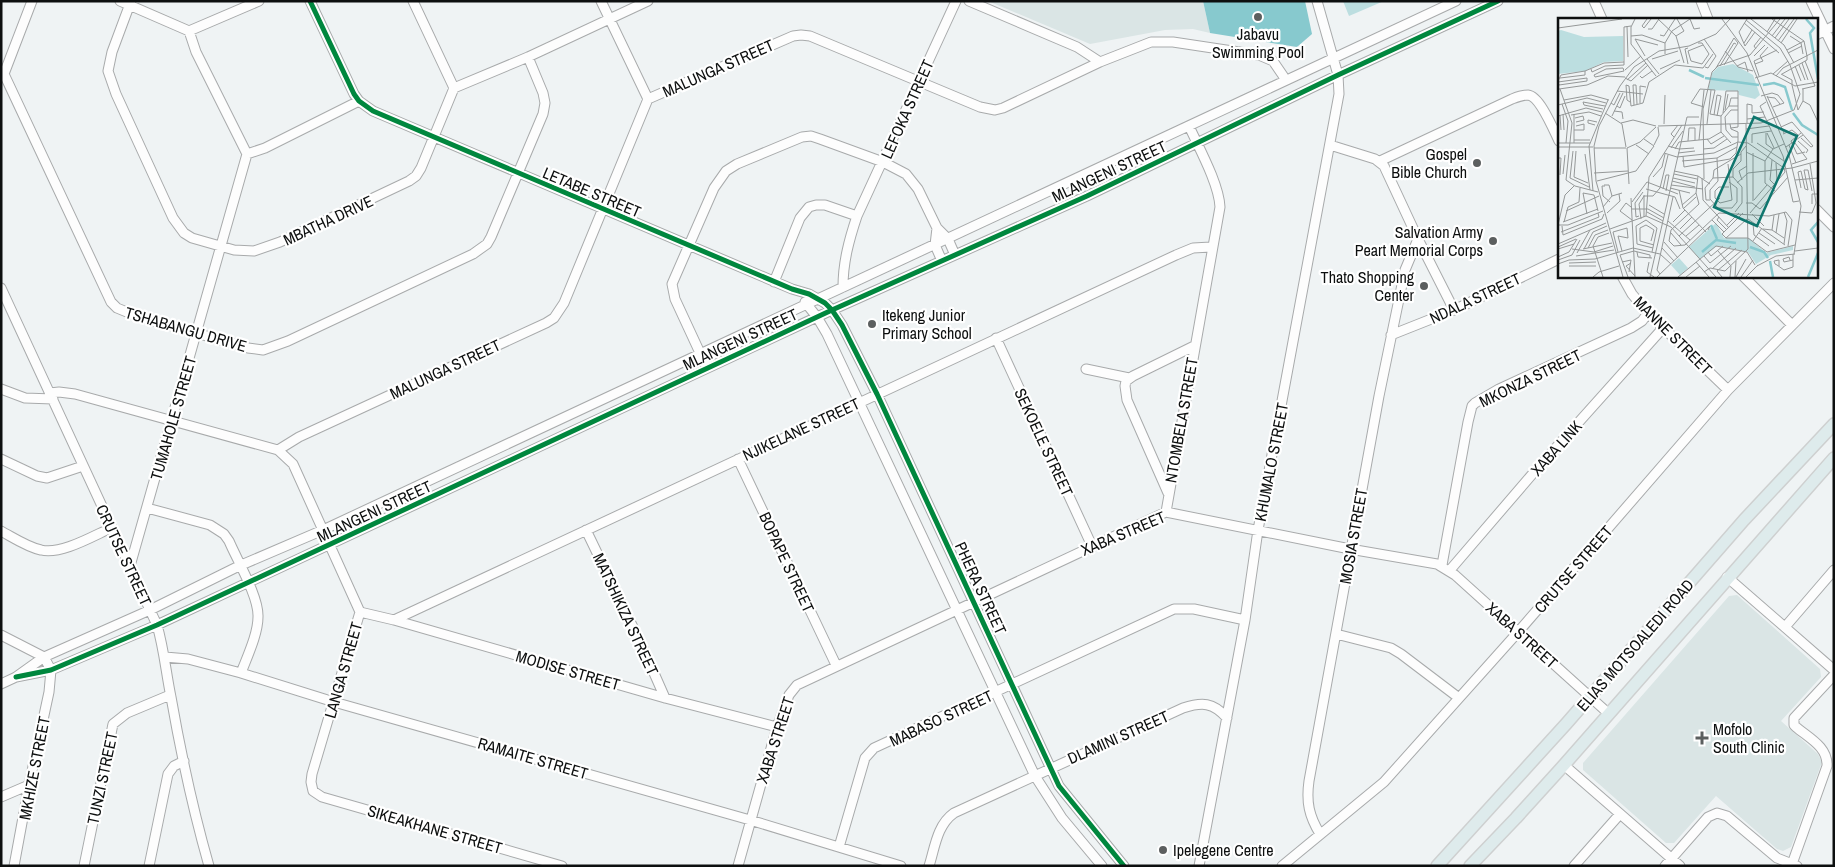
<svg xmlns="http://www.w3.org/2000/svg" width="1835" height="867" viewBox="0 0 1835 867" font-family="'Archivo Narrow',sans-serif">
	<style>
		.built { fill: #dae5e5 }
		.pitch { fill: #bcdee0 }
		.water { fill: #87c9ce }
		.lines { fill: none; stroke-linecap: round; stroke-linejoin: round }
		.minor-casing { stroke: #a8aaab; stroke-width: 11 }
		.major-casing { stroke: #ced0d0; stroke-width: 14 }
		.minor { stroke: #fdfdfd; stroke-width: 9 }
		.major { stroke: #deebec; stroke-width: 11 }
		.cycleway-casing { stroke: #fff; stroke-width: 8 }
		.cycleway { stroke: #00873e; stroke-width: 5 }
		.poi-dot { fill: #5c5f5f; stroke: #fff; stroke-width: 2 }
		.labels { text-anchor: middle; stroke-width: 4.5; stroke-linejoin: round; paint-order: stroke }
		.poi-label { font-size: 16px; fill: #0d0f0f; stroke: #fff; text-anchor: end }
		.street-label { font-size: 16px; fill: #0d0f0f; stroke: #fff }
		.inset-river { fill: none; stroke: #87c9ce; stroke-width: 2.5 }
		.inset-road { fill: none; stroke: #959898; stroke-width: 1 }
		.view { fill: #0f766e; fill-opacity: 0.15; stroke: #0f766e; stroke-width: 2.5 }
		.inset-edge { fill: none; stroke: #0d0f0f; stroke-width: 2.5 }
	</style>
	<rect width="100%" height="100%" fill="#eff3f4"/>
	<path class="built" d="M988 1H1203L1210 33 1193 29 1165 30 1090 44Z
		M1737 595 1820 669 1821 677 1781 721 1818 754 1822 762 1791 847 1783 851 1777 849 1716 796 1674 843H1666L1583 770V763L1729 596Z"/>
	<path class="pitch" d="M1343 1H1384L1349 16Z"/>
	<path class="water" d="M1203 1H1305L1312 34 1297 47 1210 33Z"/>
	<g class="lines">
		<defs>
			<path id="minor" d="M32 1 4 74 111 302 117 308 134 315 248 348 263 350 288 341 473 254 487 244 491 237 543 114 545 103 543 93 528 57
				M120 1 189 31
				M131 1 112 52 108 71 116 94 173 218 184 233 192 238 234 250 254 251 280 242 409 181 416 176 421 168 454 88 528 57 648 1
				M310 1 354 94 359 101 373 111 792 289 809 294 825 303 832 310 842 325 877 394 1059 786 1124 866
				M413 1 454 88
				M601 1 648 99
				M969 1 1077 47 1100 62
				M1594 1 1602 19
				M1701 1 1708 19
				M1811 1 1834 49
				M189 31 196 52 247 154
				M189 31 259 1
				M1816 35 1834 26
				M1330 145 1375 159 1384 166 1418 239 1454 310
				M247 154 265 148 359 101
				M1380 161 1512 99C1517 97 1523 95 1528 95 1540 96 1554 131 1559 141
				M1816 209 1834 227
				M937 228 935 245 942 261
				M1622 276 1632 294 1648 313 1728 390
				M1743 276 1792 325
				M774 282 800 218 809 207 816 205H825L857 216
				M843 287C843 262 849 240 857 216L956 1
				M1 288 157 625C164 649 166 673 171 697 181 754 193 810 209 866
				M805 302 817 317 827 334 1035 776 1062 818 1102 866
				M1391 335 1454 310 1559 259
				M996 338 1092 546
				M707 368 675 299 672 284 714 188 726 171 737 164 802 137 811 136 820 139 883 162 906 174 918 189 937 228 948 239 955 255
				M1086 369 1129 378
				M1 389 25 398 53 399
				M50 393 59 392 75 394 278 450 299 437 546 323 554 318 564 303 648 99 793 36 801 35 810 36 980 107 995 110 1003 108 1100 62 1151 42H1173L1259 55 1273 61 1286 80
				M278 450 293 464 360 612 312 774 311 782 313 791 322 797 562 866
				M1 459 37 476 47 478 83 466
				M738 459 836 665
				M1168 493 1127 400 1125 386 1126 381 1133 376 1194 346
				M147 508 210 525 224 534 229 541C237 560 259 597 258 617 258 634 247 657 241 673
				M1166 512 1220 207C1219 184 1199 148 1189 126
				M586 530 643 648 665 698
				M1 531C14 538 27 547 41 550 61 555 93 536 111 528
				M1442 565 1468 422 1472 406 1475 403 1499 389 1631 328 1642 321 1648 313
				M130 566 247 154
				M1450 570 1535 471 1663 328
				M1727 577 1834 670
				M360 612 394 620 665 698 777 727
				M394 620 1176 255 1193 248 1211 247
				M1785 627 1834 570
				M1336 634 1391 648 1401 654 1459 698
				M1 635 44 657
				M165 657 188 659 241 673 334 702 750 820 901 866
				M16 677 51 670 157 625 832 310 1087 196 1338 75 1498 1
				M1 684 16 677 44 657 150 610 239 566 323 530 1456 1
				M1564 765 1680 866
				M1 797 29 785
				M1320 834C1309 816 1306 802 1309 781L1379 396 1405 270 1418 239
				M839 847 865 758 874 748 1174 609H1194L1245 620
				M1792 864 1827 766C1828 747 1809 738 1796 727L1794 725V718L1834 675
				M14 866 29 785 49 692 51 670 44 657
				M84 866 113 724 127 713 170 695
				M149 866 168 774 174 766 184 761
				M738 866 777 727 789 695 797 685 1166 512 1350 549 1437 564 1455 575 1608 713
				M929 866C935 847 937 825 954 813L1183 708C1202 702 1213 702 1227 718
				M1199 866 1245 620 1258 530 1339 94 1338 75 1317 1
				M1282 866 1384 782 1519 631 1728 390 1834 283
				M1574 866 1620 814
				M1665 866 1708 817 1717 813 1727 816 1777 858 1797 866"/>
			<path id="major" d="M1437 866 1566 724 1744 520 1834 424
				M1470 866 1516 818 1564 765 1834 458"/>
		</defs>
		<use href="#minor" class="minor-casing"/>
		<use href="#major" class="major-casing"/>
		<use href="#minor" class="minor"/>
		<use href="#major" class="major"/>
		<defs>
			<path id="cycleway" d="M310 1 354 94 359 101 373 111 792 289 809 294 825 303 832 310 842 325 877 394 1059 786 1124 866
				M16 677 51 670 157 625 832 310 1087 196 1338 75 1498 1"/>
		</defs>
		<use href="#cycleway" class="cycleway-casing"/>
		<use href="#cycleway" class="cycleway"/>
	</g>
	<g class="poi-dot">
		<circle cx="1258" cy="17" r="5"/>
		<circle cx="1477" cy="163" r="5"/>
		<circle cx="1493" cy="241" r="5"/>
		<circle cx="1424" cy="286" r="5"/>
		<circle cx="872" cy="324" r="5"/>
		<path d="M1699.5 730.5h5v5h5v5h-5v5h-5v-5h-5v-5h5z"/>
		<circle cx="1163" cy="850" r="5"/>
	</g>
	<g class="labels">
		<g class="poi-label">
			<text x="1258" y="40" text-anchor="middle">Jabavu<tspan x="1258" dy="18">Swimming Pool</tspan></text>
			<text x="1467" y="160">Gospel<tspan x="1467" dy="18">Bible Church</tspan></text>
			<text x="1483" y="238">Salvation Army<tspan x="1483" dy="18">Peart Memorial Corps</tspan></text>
			<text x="1414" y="283">Thato Shopping<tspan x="1414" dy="18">Center</tspan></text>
			<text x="882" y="321" text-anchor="start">Itekeng Junior<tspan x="882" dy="18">Primary School</tspan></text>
			<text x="1713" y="735" text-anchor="start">Mofolo<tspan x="1713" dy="18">South Clinic</tspan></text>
			<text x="1173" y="856" text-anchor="start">Ipelegene Centre</text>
		</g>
		<g class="street-label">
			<text transform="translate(718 68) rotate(-24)" y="6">MALUNGA STREET</text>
			<text transform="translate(907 109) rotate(-66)" y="6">LEFOKA STREET</text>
			<text transform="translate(1109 171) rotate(-25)" y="6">MLANGENI STREET</text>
			<text transform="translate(592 192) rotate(23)" y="6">LETABE STREET</text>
			<text transform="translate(328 220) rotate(-25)" y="6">MBATHA DRIVE</text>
			<text transform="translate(1475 298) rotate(-25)" y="6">NDALA STREET</text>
			<text transform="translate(186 329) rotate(16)" y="6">TSHABANGU DRIVE</text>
			<text transform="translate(1673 335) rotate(45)" y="6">MANNE STREET</text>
			<text transform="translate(740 339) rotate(-25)" y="6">MLANGENI STREET</text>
			<text transform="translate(445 369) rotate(-25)" y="6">MALUNGA STREET</text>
			<text transform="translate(1530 378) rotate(-26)" y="6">MKONZA STREET</text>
			<text transform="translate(173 418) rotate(-74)" y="6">TUMAHOLE STREET</text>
			<text transform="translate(1181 420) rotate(-80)" y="6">NTOMBELA STREET</text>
			<text transform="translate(801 429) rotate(-25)" y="6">NJIKELANE STREET</text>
			<text transform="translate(1044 442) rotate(65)" y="6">SEKOELE STREET</text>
			<text transform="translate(1556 448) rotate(-48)" y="6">XABA LINK</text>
			<text transform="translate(1271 462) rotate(-79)" y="6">KHUMALO STREET</text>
			<text transform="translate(374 511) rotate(-25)" y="6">MLANGENI STREET</text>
			<text transform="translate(1123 533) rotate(-23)" y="6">XABA STREET</text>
			<text transform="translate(1353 536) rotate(-80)" y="6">MOSIA STREET</text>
			<text transform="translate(124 555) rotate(65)" y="6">CRUTSE STREET</text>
			<text transform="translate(787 562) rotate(65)" y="6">BOPAPE STREET</text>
			<text transform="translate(1573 569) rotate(-49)" y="6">CRUTSE STREET</text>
			<text transform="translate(981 588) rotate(65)" y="6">PHERA STREET</text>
			<text transform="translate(626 614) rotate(65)" y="6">MATSHIKIZA STREET</text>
			<text transform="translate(1522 635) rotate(42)" y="6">XABA STREET</text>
			<text transform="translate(1635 645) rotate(-49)" y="6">ELIAS MOTSOALEDI ROAD</text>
			<text transform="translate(343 670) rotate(-74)" y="6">LANGA STREET</text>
			<text transform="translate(568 670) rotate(16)" y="6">MODISE STREET</text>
			<text transform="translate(941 718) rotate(-25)" y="6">MABASO STREET</text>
			<text transform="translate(1118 737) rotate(-24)" y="6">DLAMINI STREET</text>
			<text transform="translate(775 740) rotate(-72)" y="6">XABA STREET</text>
			<text transform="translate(533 758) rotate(16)" y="6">RAMAITE STREET</text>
			<text transform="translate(34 768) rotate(-79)" y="6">MKHIZE STREET</text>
			<text transform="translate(102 778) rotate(-78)" y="6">TUNZI STREET</text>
			<text transform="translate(435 829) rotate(16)" y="6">SIKEAKHANE STREET</text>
		</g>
	</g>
	<g transform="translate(1558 18)">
		<rect width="260" height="260" fill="#eff3f4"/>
		<path d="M175 46 195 57 202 77 197 81 181 77 180 73 150 72 154 55 160 49Z" fill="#bcdee0"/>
		<path d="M3 12 26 19 65 18V43L46 44 27 53 0 56V13Z" fill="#bcdee0"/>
		<path d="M158 205 166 220H191L208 235 235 228V232L213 237 198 246 190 234 159 228 142 241 131 229Z" fill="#bcdee0"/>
		<path d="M121 240 130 250 122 257 113 247Z" fill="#bcdee0"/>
		<path class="inset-river" d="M248 1 256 10 252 15 260 61M131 52 146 59M147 60 201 67M205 67 216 65 227 69 234 92M235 95 244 107 260 117M260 204 253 212 260 224M153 207 159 221M192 229 206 234 210 240M144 234 158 222 178 225M212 243 215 259M250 259 260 235"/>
		<path class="inset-road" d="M77 1 73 9V26L98 58M89 1 84 8 86 10 93 1M100 1 118 18 126 45M132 1 136 11 142 10M164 1 189 35 231 137 243 188 236 236M189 1 181 14 187 28 197 14M193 1 226 27 236 45M214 1 246 23 249 38M186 5 221 35M69 8 70 39M0 10 64 1M90 11H94L101 1M209 14 217 1M102 17 106 18 117 1M73 18 84 17 107 25M118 18 126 13 119 1M214 18 227 1M232 18 243 25 245 36M217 20 231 1M77 21 100 27M77 21 87 38M146 21 158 38 150 50 147 49M220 23 236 1M186 25 194 12M223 25 239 1M198 31 196 28 203 19M229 32 246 23M130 33 133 43 144 46 151 36 144 25H140M130 33 145 27M167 33 180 49 195 53M230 35 244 28M107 36V25L114 13 132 1M196 38 207 27M89 41 101 56M94 41 120 33M244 45 250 62M130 46 127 31 130 30M197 46 205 43 202 38 210 29M241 47 247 62M162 48 176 25 178 26M179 48 187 44 190 54M237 48 243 63M145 50 155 36M158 50 176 20 180 25 166 47M33 51 34 54 47 48 66 47V9L73 8M48 51 65 50 66 53 37 59 36 57ZM102 51 122 42M67 52 83 38M215 56 230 43M223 56 234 62V67M224 56 249 42V38M82 58 84 60 94 53M201 58 196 43 219 32M218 58 225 50 260 32M2 60 27 57V53M67 60 73 63 90 47M197 60 213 55 237 68 260 64M69 62 88 45M0 63 3 57 27 53 46 45 66 44M0 64 1 67 29 63V60M0 64 29 60M75 67H78L79 86M75 67 76 87M234 67 240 92 245 83V71M1 71 29 67 50 58 67 59M2 71 14 105 8 162M244 71 257 68 247 43M59 73 85 76M159 77 163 78 159 98M203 78 214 75 220 77 226 85 215 89M209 78 226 115M209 79 217 80 222 86M6 82 33 77 51 82M245 83 252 87 260 104M72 84 69 82 68 67 71 68 73 88 85 85 91 64 117 47 145 50M208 84 202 88 225 138 235 184 241 183M53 85 56 87 62 75M82 85V68L88 69M4 86 10 103 8 125M0 87 29 80 48 85M59 88 62 90 67 78M171 88 173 80H180M146 89 133 85 142 71 157 72 152 96 163 98M45 91 26 87 25 84 47 88M167 92 170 76M180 92H173L167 99 168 112 174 119H180M56 93 64 94 65 101M47 95 64 106 68 129M165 95 168 73H180V109L173 110M5 96 6 112M2 97 3 112M13 97 31 94 43 98M156 97 159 77M0 98 28 90 44 94M54 98 65 75M17 100 25 98 26 102 18 104M189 101 207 99M63 105 75 102 98 108M189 105V86L194 87V95L206 94M106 106 107 77M149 106 153 72M37 107 30 105V102L39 104M100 108 203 105 236 92 242 76 232 47 222 30 188 2M223 109 234 104 255 128M188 111 211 108M16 112H26V106L18 108M208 115V126L215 131M209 115 216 130M243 115 233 123 239 136 247 134M225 116 234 112 240 117M116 119 113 116 120 107M243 120 253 129 255 128M149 121 153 126 166 118M16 122H32M141 122 146 72M130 123 131 110H137V122M240 123 250 132 248 135M0 125H32M16 125V96M173 125 163 114V98L171 88H180M194 125V116L213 113M199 125 226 143M78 127 91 136M96 127 101 117 100 109M231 127 238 145M110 128 121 131 136 130M0 129H35M228 129 245 117M36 130H68M69 130 82 124 98 109M69 130 71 166M113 130 125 113M117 131 121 124 151 121 163 114M145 131 156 130 169 121M15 133 12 160 31 169M18 133 16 159 30 165M188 134 207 143M106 135 119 139 156 135 180 124 190 125 226 150 227 154 192 195M120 135 137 133M195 135V183M27 136 32 172M125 138 126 149 172 141 178 135 180 123V114L173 111 172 106M0 140H3L2 157M159 140 160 163 152 172V181L160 190H174L179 184V170L171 164M214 142 212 162 216 166M124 143 159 140 179 129M218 145 219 163M170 146 174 182 162 185 157 180V173L161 169H171M234 146 249 141 237 125M234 150 260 143M246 152H250L254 173M246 152 250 172M116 153 140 158 152 166M243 153 247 171 250 172M243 153 240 154 243 170M36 155 70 153M5 156 7 137M116 156 139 161M140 158 138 175 141 186 113 212 111 223 116 228 127 227 161 195M95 159 104 149 107 136M115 160 137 165M144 160 145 182 171 210M155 160 175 159M146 161 145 91 154 54 160 48 192 37 222 1M8 162 17 168 40 174M184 162 181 153 189 148M237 162 260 160M39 163 78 153 96 128 86 121M114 163 137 169M89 164 120 176M179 165 190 155 234 150M46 167H51L54 178M113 167 145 171M47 168H44L45 178 52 184M112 170 132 175M88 171 117 179 122 191M105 171 108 157H111L108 173M121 172 125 190 148 214M35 173 31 128 50 82M217 173 207 165V143L215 131 226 126M25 175 36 177 40 193M25 175 29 196M86 177V199M73 180 77 259M152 182H148L147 170 155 160 156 152 183 136M196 182 209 167M74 184 89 164M188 185H194L202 191 230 159M254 186V176H260M91 187 106 196M124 187 138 175M45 189 54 178 64 175M73 189 68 185 62 193 74 202M126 190 138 179M74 191H90L106 200M8 193 41 178M89 194 105 203M177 194 184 185V169L175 159V151L183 143V134L188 128M241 194 254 195 258 185 252 146M49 195 62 183 61 176M161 195 211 198 228 194 234 202 230 228M194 196 206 208M81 198 78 199 77 185 85 174M88 198 113 209 158 259M161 199 159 202 169 212M83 201 81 186 86 178H95L102 170 110 137M190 201 227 227M154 202 166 214M110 203 132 222M5 204 40 191M6 204 10 189 21 184 22 170M115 204 127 192M195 205 196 217 211 228M0 207H10L45 193M0 207 7 177 16 168M169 207 181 195M4 208 5 217 44 201 46 196M93 210 88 207 82 210V223L96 227M93 210 96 212 93 223M52 211 88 198 91 159 124 107M122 211 134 199M205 211 214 212 226 220M214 212 216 197M3 214 41 199 40 195M113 215 123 227M201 215 217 226M218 215 221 196M121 218 162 180M128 218 141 207M168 220H190L209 234 237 227M168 220 164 216 185 195M168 220 189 201M195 223 204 210M106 224 120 240M0 226 48 205M226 226 229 203 226 194M0 229 18 221M30 230 37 217 50 212M104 230 116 243M0 231 16 226M14 231 36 234 55 228M25 231 54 225M26 231 35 214 49 208M64 233 60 218 70 220M160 233 173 248 172 259M237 233 260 230M60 234 55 214 69 210 70 220M79 234 80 239 94 240M94 234 99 210 88 202 78 208 79 226 95 230M150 234 153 238 165 228M19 235 32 212M18 238 56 232M146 238 152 245 173 228M0 239 11 234 19 221M0 242 14 237 22 222M232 242 231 239 225 241 226 244 235 242M64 244 73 242 71 254M91 244 89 254 96 259M138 244 151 259M11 245 38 244M73 245 68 248 77 258M0 246 11 242 37 241 75 230 102 236 113 246M11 248H38M199 248 218 238 237 236M221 248V242L216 243 217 246 219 247 226 252 235 249V236M154 251 178 230M146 254 152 250 167 253 190 231 188 106M102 256 99 252 115 179M35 259 41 254 61 248M45 259 35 228 40 219 51 215M65 259 38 163 36 128 41 108 62 68 76 49 101 33 131 28 158 16 172 1M70 259 62 237 76 233 92 237V240M92 259 129 99H141M99 259 152 208 150 212M120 259 158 228 189 234 197 247M128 259 142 248M164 259 159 253 184 232M177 259 178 243M178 259 188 241M183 259 195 242M188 259 200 247"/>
		<path class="view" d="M196 99 239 118 199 208 156 189Z"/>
		<rect width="260" height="260" class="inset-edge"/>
	</g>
	<rect width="1835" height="867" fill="none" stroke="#0d0f0f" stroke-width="5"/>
</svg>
